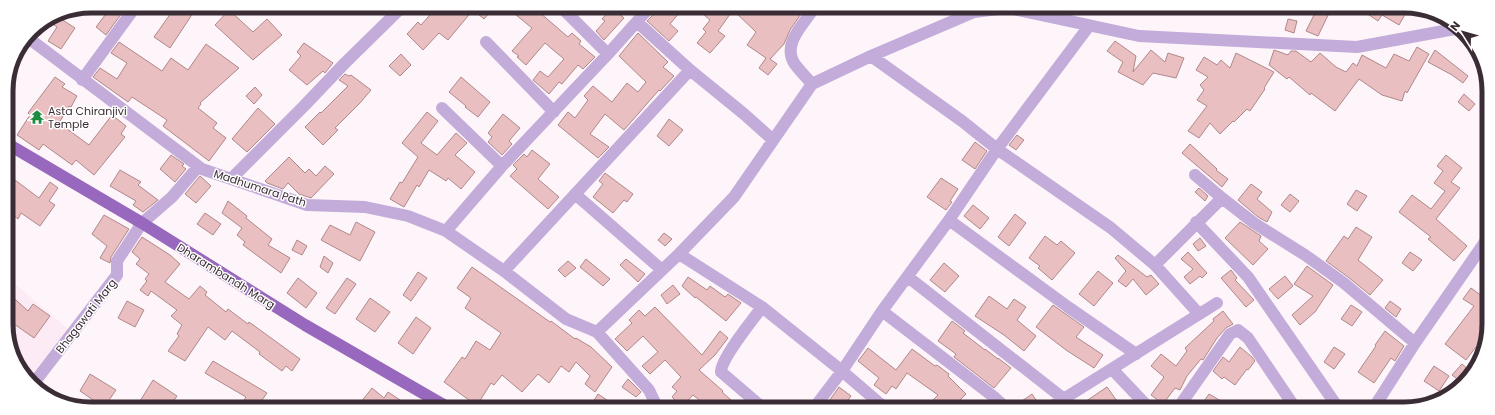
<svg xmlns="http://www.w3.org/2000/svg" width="1495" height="415" viewBox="0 0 1495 415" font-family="Poppins,sans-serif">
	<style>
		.built { fill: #fceaf4 }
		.building { fill: #eabfc1; stroke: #b0888a }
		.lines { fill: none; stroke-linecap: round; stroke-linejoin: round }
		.street { stroke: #c3abda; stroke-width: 12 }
		.primary { stroke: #9768bd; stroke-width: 12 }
		.labels { text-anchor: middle; stroke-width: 3; stroke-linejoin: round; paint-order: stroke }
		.poi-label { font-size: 11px; fill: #3b2d35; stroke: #fff; text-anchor: start }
		.street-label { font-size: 11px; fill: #3b2d35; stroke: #fff }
		.rim { fill: none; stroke: #3b2d35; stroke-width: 5 }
	</style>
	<rect width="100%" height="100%" fill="#fdf5f9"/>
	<path class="built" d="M8 278 68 329 27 380 8 341Z"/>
	<path class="building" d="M112 6H127L106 35 96 27Z
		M176 6H190L195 10 170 48 154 37Z
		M437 7H485L491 11 484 19 473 10 448 40 439 33 423 50 407 34 418 22 421 25Z
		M524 7H544L539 12 568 37 572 33 581 41 579 44 595 57 583 69 578 65 562 84 559 82 549 94 533 80 540 71 548 77 564 59 545 43 526 65 517 57 519 56 512 51 532 28 516 15Z
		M661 7H684L670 24 678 31 669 41 647 21Z
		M695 7H730L805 8 790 30 784 44 770 59 777 64 768 75 759 68 766 58 747 45 756 32 733 10 718 31 725 36 710 53 697 43 706 32 703 29 710 20Z
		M612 8 624 18 604 40 596 31 605 21 602 19Z
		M1317 9H1331L1318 36 1306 31Z
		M1360 9H1408L1399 25 1382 15 1378 21Z
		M229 10 253 32 267 19 282 35 253 60 215 25Z
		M55 15 75 28 61 49 48 41 57 27 47 20Z
		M1288 19 1297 21 1294 33 1285 30Z
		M638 33 668 62 663 67 674 76 660 91 659 90 624 130 605 114 590 134 609 147 598 158 558 125 568 112 575 118 588 100 584 96 593 86 612 102 627 83 638 92 646 82 619 56Z
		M1115 41 1136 56 1133 72 1151 50 1165 62 1168 53 1184 58 1176 78 1153 73 1143 85 1118 72 1123 62 1107 51Z
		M119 42 162 71 171 58 188 70 206 44 239 68 200 103 201 104 198 108 217 123 213 128 226 138 209 161 163 126 167 120 132 97 128 102 93 77 100 68 117 79 127 63 111 53Z
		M304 43 333 63 325 73 323 71 307 85 289 70 301 56 297 52Z
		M1417 47 1429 54 1407 93 1405 91 1402 101 1382 95 1359 79 1335 111 1311 93 1310 95 1289 77 1287 79 1269 65 1274 50 1288 55 1291 51H1296L1311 62 1320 53 1336 67 1346 72 1353 63 1357 66 1362 55 1386 68 1394 54 1409 61Z
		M1435 50 1468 76 1463 83 1452 75 1428 62Z
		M1236 53 1274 72 1264 88 1265 89 1250 111 1247 109 1234 122 1233 121 1220 134 1210 123 1199 138 1188 131 1207 106 1197 100 1204 90 1200 85 1208 77 1196 70 1204 57 1217 65 1221 60 1230 68Z
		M401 54 411 65 400 76 389 66Z
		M345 74 349 76 351 75 371 90 360 103 335 128 338 130 323 145 305 127 320 112 321 113 348 86 339 80Z
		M55 77 65 84 62 87 77 96 71 107 69 106 59 123 89 145 112 115 126 126 121 134 125 137 94 175 76 160 72 165 43 144 39 150 17 135 30 115 28 113Z
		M461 77 490 102 478 117 465 107 466 106 449 92Z
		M255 87 262 95 254 104 246 96Z
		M1464 94 1475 104 1469 111 1458 102Z
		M258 108 275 124 247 152 232 139Z
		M427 112 438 121 421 143 437 155 456 133 467 143 455 155 475 172 461 189 448 178 446 181 429 170 419 187 417 185 404 207 390 199 400 182 402 183 418 157 402 143Z
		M503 114 520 128 509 141 512 144 502 155 488 142 492 137 488 133Z
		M669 119 683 130 669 146 657 136Z
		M1017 135 1024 140 1016 150 1009 145Z
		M975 142 987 151 975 169 962 160Z
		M1190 144 1217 169 1216 170 1228 179 1222 187 1182 153Z
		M532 150 550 164 538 179 559 197 548 209 510 176 517 169 513 165 524 154 527 157Z
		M171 155 184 164 182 166 186 169 175 182 160 169Z
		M1446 155 1462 168 1451 182 1460 188 1436 219 1467 246 1454 261 1428 239 1431 237 1399 212 1412 195 1431 209 1445 191 1434 183 1443 171 1437 166Z
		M289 157 305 173 309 169 316 176 325 166 334 174 311 198 299 194 288 183 283 189 267 183 265 181Z
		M120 170 141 182 138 185 158 200 143 212 133 205 136 201 110 186Z
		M605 173 633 194 627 202 624 200 613 213 593 197 603 184 599 181Z
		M7 174 39 198 50 182 58 188 49 201 55 205 40 226 21 213 18 219 7 210Z
		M200 176 211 186 196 203 185 194Z
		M941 178 958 189 950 201 952 202 946 210 927 197Z
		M1251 184 1262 192 1257 199 1272 212 1267 222 1258 217 1238 200Z
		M1199 188 1208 196 1205 201 1195 192Z
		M1356 190 1367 196 1357 211 1347 204Z
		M1290 194 1299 201 1290 212 1281 205Z
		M228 201 247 216 246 218 272 239 268 245 290 258 281 273 243 245 245 242 237 235 242 228 222 213Z
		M973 205 989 218 980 229 964 216Z
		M205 213 221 224 213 235 197 224Z
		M1015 214 1026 223 1009 246 998 237Z
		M104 215 129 229 111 257 110 263 100 258 107 246 92 234Z
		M356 222 375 232 360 261 321 240 330 225 350 235Z
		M1240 222 1261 236 1259 241 1268 249 1253 265 1225 238Z
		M1356 227 1372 237 1358 260 1383 280 1370 295 1348 277 1326 261 1344 236 1348 239Z
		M664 233 672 239 665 246 658 240Z
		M1045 236 1057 245 1061 241 1075 253 1052 280 1038 268 1040 266 1029 258Z
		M142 237 170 255 180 264 165 282 189 299 200 286 207 292 205 295 226 312 228 309 248 324 249 322 300 359 292 371 286 366 282 371 259 354 260 352 232 331 225 340 208 327 185 361 168 351 179 336 177 334 178 332 182 325 171 316 177 310 151 291 148 296 140 290 147 281 145 279 149 274 136 264 140 259 132 252Z
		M1200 238 1206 246 1198 251 1193 244Z
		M297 240 307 246 302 255 292 250Z
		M1188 252 1207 273 1202 278 1200 276 1190 284 1184 277 1193 269 1181 259Z
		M1410 252 1422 260 1413 271 1402 263Z
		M1118 255 1147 277 1151 275 1159 284 1146 295 1133 279 1126 287 1118 281 1126 271 1115 258Z
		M324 256 333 263 328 273 320 267Z
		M586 259 610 279 603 286 580 267Z
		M626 259 645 274 638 282 620 265Z
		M568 261 576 268 565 277 558 270Z
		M944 263 959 276 945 292 930 280Z
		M1307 266 1333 285 1315 312 1300 325 1292 315 1313 296 1294 284Z
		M472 267 550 322 551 321 575 339 576 338 591 347 612 367 595 392 585 384 590 376 576 362 569 372 561 366 549 383 538 374 522 392 502 375 494 385 491 383 476 407H463L469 400 444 382 462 357 465 359 476 341 490 350 501 333 465 308 471 298 457 288Z
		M1231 270 1237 278 1235 280 1254 300 1246 307 1221 278Z
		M1098 271 1113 283 1094 306 1079 294Z
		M418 272 427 278 411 301 403 295Z
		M1285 276 1293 286 1278 299 1269 289Z
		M688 277 707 290 710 286 725 297 728 294 741 303 726 321 696 297 695 298 682 286Z
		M298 278 317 293 306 308 287 293Z
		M347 278 356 284 335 314 326 308Z
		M673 285 680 294 667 304 661 295Z
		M1471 288 1486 299V346L1482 352 1476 347 1466 360 1445 344 1474 306 1463 299Z
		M7 292 28 311 33 304 50 316 34 338 7 319Z
		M989 296 1007 309 1014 299 1026 307 1017 320 1036 336 1024 351 1004 335 975 316Z
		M370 298 390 312 375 332 356 319Z
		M127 301 144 310 135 327 118 318Z
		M1390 301 1401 309 1396 317 1385 308Z
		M1053 305 1084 327 1076 337 1103 355 1094 368 1066 350 1036 327Z
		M1351 305 1362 312 1352 326 1341 319Z
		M655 307 702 355 720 331 728 338 715 355 699 370 723 391 722 392 740 408 708 407 693 395 682 407 672 397 677 391 672 387 681 377 665 360 650 374 642 366 658 352 643 336 627 351 615 339 632 323 629 320 639 310 645 316Z
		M1223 311 1233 324 1226 328 1217 338 1203 360 1201 359 1187 376 1180 390 1175 388 1163 404 1151 395 1164 377 1151 366 1161 354 1176 366 1187 351 1185 348 1214 321 1213 319Z
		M416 317 431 328 413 354 398 343Z
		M952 321 965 331 963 333 985 350V349L998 359V358L1011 368 994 388 954 357 956 354 938 341Z
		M1385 331 1404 346 1395 361 1391 358 1374 383 1358 372 1376 346 1375 345Z
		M1240 347 1252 357 1255 361 1248 370 1247 369 1235 385 1224 377 1222 379 1213 371 1223 357 1229 362Z
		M1334 347 1345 354 1334 369 1324 362Z
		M868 348 896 370 912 349 935 366 937 365 949 374 948 376 966 394 952 408H925L938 395 907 373 896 389 892 386 886 394 874 385 879 378 858 361Z
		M213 361 267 393 262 400 272 407H240L246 397 205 373Z
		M1462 364 1470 371 1462 383 1452 375Z
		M1434 366 1449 376 1439 391 1424 381Z
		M90 374 116 390 105 406H102L80 391Z
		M628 379 641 392 636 397 622 387Z
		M153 380 177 396 170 406H137Z
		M839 387 851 396 842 408H824Z
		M1107 387 1122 408H1076Z
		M372 388 384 398 388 392 400 400 396 407H367L361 402Z
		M598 394 607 400 602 407H590Z
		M1032 394 1038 403 1031 408H1027L1022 401Z
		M1209 394 1233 408H1209L1202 404Z"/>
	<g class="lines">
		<path class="street" d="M561 7 608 54
			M1009 8 1139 36 1357 47 1460 28
			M637 22 690 70 744 114 773 140
			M27 37 202 169 307 205 365 207 408 216 446 231 504 271 566 319 597 332 649 390 657 407
			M486 42 554 112
			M871 56 962 121 997 149 1111 228 1155 265 1199 314
			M82 80 136 6
			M812 84C806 77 799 70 794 63 782 43 805 23 814 8
			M442 108 502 166
			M231 179 304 106 345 63 402 7
			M575 194 662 270
			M1222 198 1254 223 1305 255 1344 283 1415 343
			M949 220 1068 307 1136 354
			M1196 222 1248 277 1339 409
			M446 231 502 166 608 54 650 7
			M679 254 762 307 842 371 885 408
			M1155 265 1222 198 1195 175
			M504 271 690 70
			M908 277 1064 399
			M762 307C753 320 721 358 721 372L763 408
			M882 311 994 397 1006 408
			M597 332 679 254 734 197 812 84 871 56 974 12 1006 8
			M1112 369 1149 408
			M33 384 117 275V261L142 223 172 197 198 167
			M814 408 842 371 882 311 949 220 997 149 1089 26
			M1049 408 1217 303
			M1178 408 1230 334 1238 330 1248 338 1296 409
			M1373 409 1415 343 1487 239"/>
		<path class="primary" d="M6 143 142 223 305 325 447 407"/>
	</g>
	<defs>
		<symbol id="temple-bare" viewBox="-9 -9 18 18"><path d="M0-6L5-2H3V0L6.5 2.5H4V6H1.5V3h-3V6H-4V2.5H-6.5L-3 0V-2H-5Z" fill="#1d8b42" stroke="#fff" stroke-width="2.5" paint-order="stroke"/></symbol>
	</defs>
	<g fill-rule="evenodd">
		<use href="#temple-bare" x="27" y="107" width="20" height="20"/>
	</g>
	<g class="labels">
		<g class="poi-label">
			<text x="48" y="115">Asta Chiranjivi<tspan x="48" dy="13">Temple</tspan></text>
		</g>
		<g class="street-label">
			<text transform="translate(260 188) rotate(18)" y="4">Madhumara Path</text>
			<text transform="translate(226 276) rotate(32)" y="4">Dharambandh Marg</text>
			<text transform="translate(86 316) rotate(-52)" y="4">Bhagawati Marg</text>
		</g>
	</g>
	<path d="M0 0H1495V415H0ZM91 13H1404A78 78 0 0 1 1482 91V324A78 78 0 0 1 1404 402H91A78 78 0 0 1 13 324V91A78 78 0 0 1 91 13Z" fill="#fff" fill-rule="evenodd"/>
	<path class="rim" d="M91 13H1404A78 78 0 0 1 1482 91V324A78 78 0 0 1 1404 402H91A78 78 0 0 1 13 324V91A78 78 0 0 1 91 13Z"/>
	<g transform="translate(1463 32) rotate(307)" stroke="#ffffff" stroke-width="3" paint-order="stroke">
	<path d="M0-3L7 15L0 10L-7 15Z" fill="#3b2d35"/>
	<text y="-6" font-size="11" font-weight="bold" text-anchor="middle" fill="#3b2d35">N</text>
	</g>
</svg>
